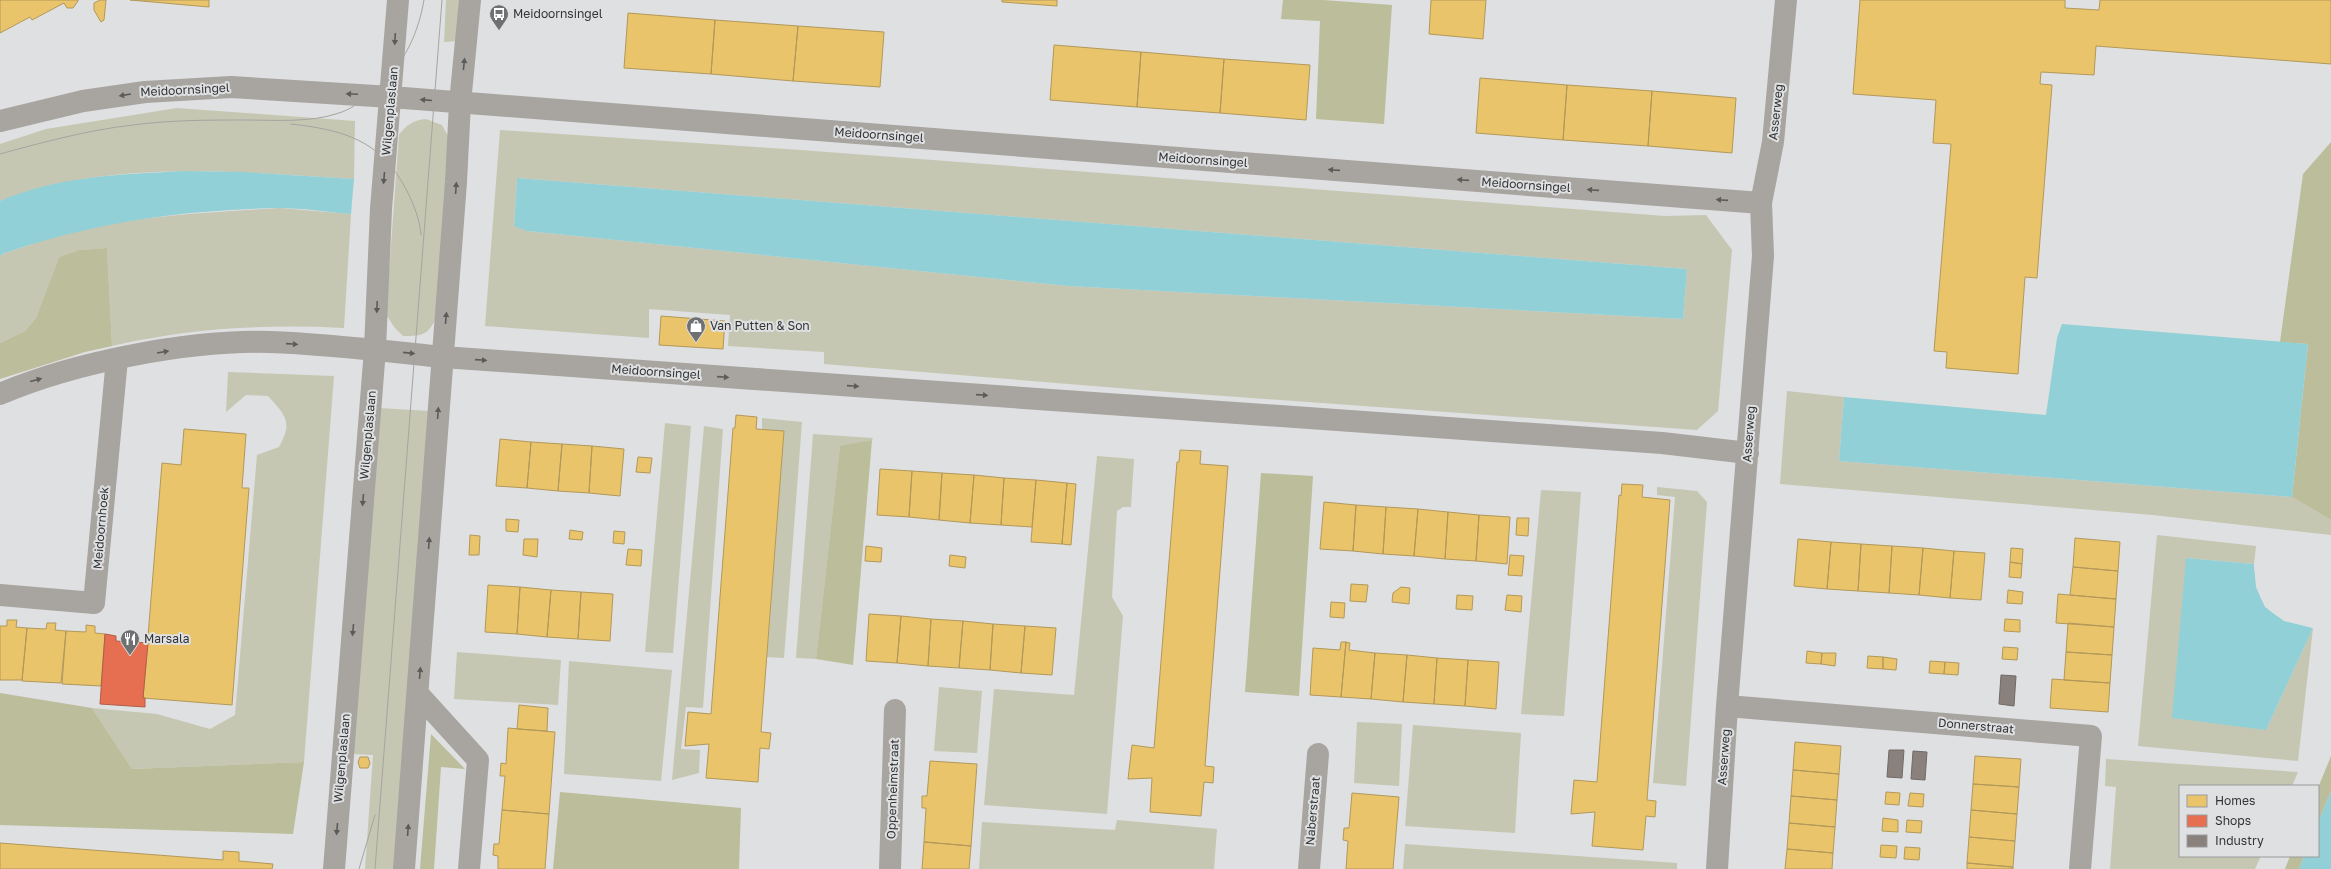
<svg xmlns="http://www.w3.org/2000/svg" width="2331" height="869" viewBox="0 0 2331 869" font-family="'Golos Text',sans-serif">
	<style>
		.green { fill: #c5c7b2; fill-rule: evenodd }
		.forest { fill: #bcbd9a }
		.water { fill: #91d0d6 }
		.pier { fill: #dfe0e1 }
		.homes { fill: #e9c46a; stroke: #b2985a }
		.shops { fill: #e76f51; stroke: #b15d48 }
		.industry { fill: #8a817c; stroke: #706a66 }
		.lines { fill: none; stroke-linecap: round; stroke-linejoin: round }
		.minor { stroke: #a8a4a0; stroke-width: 22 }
		.tram { stroke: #a6a4a2; stroke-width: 1 }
		.oneway { fill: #5b5b5a }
		.labels { text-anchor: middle; stroke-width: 4; stroke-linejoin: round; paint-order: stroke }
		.poi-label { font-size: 12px; fill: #323334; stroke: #dee0e2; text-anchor: start }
		.street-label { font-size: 12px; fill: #323334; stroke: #dee0e2 }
	</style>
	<rect width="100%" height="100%" fill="#dfe0e1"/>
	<path class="green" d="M446 0H460L457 41 444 42Z
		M177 108 355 121 354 179C258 173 162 164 67 182 44 187 21 192 0 201V144L46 129Z
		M426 119 442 125 450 140 437 317C427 335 424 336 403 336L394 327 386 314 399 135C406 125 414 120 426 119Z
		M500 130 801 150 1665 216 1706 215 1732 250 1718 411 1697 430 1155 391 824 364V352L728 346 730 315 649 309V338L485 326ZM517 178 1687 269 1683 319 1068 286 527 231 514 225Z
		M280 208 351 214 344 328C266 324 188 328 112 346L107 248 79 250 59 257 36 318 25 331 0 343V258L2 254C30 245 57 235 86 228 150 215 215 212 280 208Z
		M228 372 334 376 304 762 132 769 92 708 157 714 210 729 235 715 257 455 279 447C293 422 286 416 268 396L246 395 226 412Z
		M1787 391 1844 397 1839 461 2292 497 2331 520V535L2153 515 1780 484Z
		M378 408 430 411 394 869H365L373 755 352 754Z
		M762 418 802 422 784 658 767 657 784 432 762 430Z
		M665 423 691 426 673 653 645 652Z
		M704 426 723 429 703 708 686 707 681 749 700 750 699 773 672 780Z
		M813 434 873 438 872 440 840 447 816 659 796 658Z
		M1097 456 1134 459 1131 507H1123L1117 511 1112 597 1123 616 1107 814 984 805 994 689 1074 695Z
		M1657 487 1697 491 1707 502 1686 786 1653 783 1675 497 1657 495Z
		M1541 490 1581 492 1564 716 1521 714Z
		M2157 535 2256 546 2254 564 2186 558 2266 730 2313 628 2298 761 2138 746Z
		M457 652 561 660 558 705 454 699Z
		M569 661 672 670 661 781 564 774Z
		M939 687 982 691 977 753 934 751Z
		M1357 722 1402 724 1399 786 1354 783Z
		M1413 725 1521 733 1515 833 1405 826Z
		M2106 759 2298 772 2292 786H2180V856H2261L2255 869H2110L2116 787 2105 786Z
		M1117 820 1217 829 1214 869H979L982 822 1115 830Z
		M1405 844 1677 863V869H1403Z"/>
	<path class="forest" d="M1283 0H1323L1392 5 1384 124 1316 119 1320 21 1281 19Z
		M2331 142V520L2292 497 2308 344 2280 342 2303 174Z
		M107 248 112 346 85 352 0 379V343L25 331 36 318 59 257 79 250Z
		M872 440 853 665 816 659 840 446Z
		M1261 473 1313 476 1299 696 1245 692Z
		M0 693 92 708 132 769 304 762 293 834 0 825Z
		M431 734 465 769 441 767 434 869H420Z
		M2331 756V791L2318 823V788Z
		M560 792 741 808 739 869H553Z
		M2290 856H2304L2299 869H2285Z"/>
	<path class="water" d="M186 171 244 172 354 179 351 214C327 212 302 208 278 208 182 210 93 222 2 254L0 258V201C57 176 124 174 186 171Z
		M517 178 1687 269 1683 319 1068 286 527 231 514 226Z
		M2062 324 2308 344 2292 497 1839 461 1844 397 2046 415 2057 338Z
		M2186 558 2254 564C2257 610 2271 618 2313 628L2266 730 2172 718Z
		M2331 791V869H2299L2304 856H2318V823Z"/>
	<path class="pier" d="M2254 564H2256L2258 587 2267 606 2285 619 2313 626V628L2284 621 2265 607 2256 587Z"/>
	<path class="homes" d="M0 0H78V1L73 8H67L64 3 32 20 30 17 0 33Z
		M100 0H106L104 20 101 22 94 10V3Z
		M130 0H209V7Z
		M1002 0H1057V6L1002 2Z
		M1431 0H1486L1483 39 1429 34Z
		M1860 0H2065V8L2099 10 2100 0H2331V64L2096 46 2094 75 2041 72 2040 84 2052 85 2037 278 2025 277 2018 374 1946 368 1947 352 1934 351 1951 144 1933 143 1936 100 1853 94Z
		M628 13 715 20 711 74 624 68Z
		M715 20 798 26 793 81 711 74Z
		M798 26 884 32 880 87 793 81Z
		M1054 45 1141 52 1137 107 1050 100Z
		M1141 52 1224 59 1220 113 1137 107Z
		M1224 59 1310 65 1306 120 1220 113Z
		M1480 78 1567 85 1563 140 1476 133Z
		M1567 85 1652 91 1648 146 1563 140Z
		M1652 91 1736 98 1732 153 1648 146Z
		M661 316 725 321 723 349 659 345Z
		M736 415 757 417 756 429 784 431 761 732 771 733 769 749 760 748 758 782 706 778 709 744 685 746 688 712 711 714 733 428H735Z
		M184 429 246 434 242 488H249L232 705 143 698 162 463 181 465Z
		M500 439 531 442 527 488 496 486Z
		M531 442 562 444 558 491 527 488Z
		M562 444 592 446 589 493 558 491Z
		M592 446 624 449 620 496 589 493Z
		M1180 450 1201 451 1200 464 1228 466 1205 766 1214 767 1213 783 1204 782 1201 816 1150 812 1152 778 1128 779 1132 745 1154 748 1177 462H1179Z
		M638 457 652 458 650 473 636 472Z
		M880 469 912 471 909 517 877 515Z
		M912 471 942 473 939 520 909 517Z
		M942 473 974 475 970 523 939 520Z
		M974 475 1004 478 1001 525 970 523Z
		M1004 478 1036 480 1032 527 1001 525Z
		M1036 480 1067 483 1062 544 1031 542Z
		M1067 483 1076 484 1071 545 1062 544Z
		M1622 484 1643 485 1642 497 1670 500 1647 800 1656 801 1655 817 1646 816 1643 850 1592 846 1595 812 1571 814 1574 780 1597 782 1619 495 1621 496Z
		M1324 502 1356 505 1353 551 1320 549Z
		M1356 505 1386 507 1383 554 1353 551Z
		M1386 507 1418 509 1414 556 1383 554Z
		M1418 509 1448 512 1445 559 1414 556Z
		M1448 512 1479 515 1476 561 1445 559Z
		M1479 515 1510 517 1507 564 1476 561Z
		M1517 518H1529L1528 536 1516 535Z
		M506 519 519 520 518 532 506 531Z
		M570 530 583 532 582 540 569 539Z
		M614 531 625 532 624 544 613 543Z
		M470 535 480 536 479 555H469Z
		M2075 538 2120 542 2118 571 2073 567Z
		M524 539H538L537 557 523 555Z
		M1798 539 1831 542 1827 589 1794 586Z
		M1831 542 1861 544 1858 591 1827 589Z
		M1861 544 1892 546 1889 593 1858 591Z
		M866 546 882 548 881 562 865 561Z
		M1892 546 1923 548 1919 595 1889 593Z
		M1923 548 1954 551 1950 598 1919 595Z
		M2011 548 2023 549 2022 564 2010 562Z
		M628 549 642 550 641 566 626 565Z
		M1954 551 1985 553 1981 600 1950 598Z
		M950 555 966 557 965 568 949 566Z
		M1510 555 1524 556 1522 576 1508 575Z
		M2010 562 2022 564 2021 578 2009 577Z
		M2073 567 2118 571 2116 599 2070 595Z
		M1351 584 1368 585 1366 602 1350 601Z
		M488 585 520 587 517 634 485 632Z
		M520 587 551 590 547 637 517 634Z
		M1401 587 1410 588 1409 604 1392 602 1393 593Z
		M551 590 581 592 578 639 547 637Z
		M2008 590 2023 592 2022 604 2007 603Z
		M581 592 613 594 610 641 578 639Z
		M2058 594 2116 599 2114 627 2056 623Z
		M1457 595 1473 596 1472 610 1456 609Z
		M1507 595 1522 596 1521 612 1505 610Z
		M1331 602 1345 603 1344 618 1330 617Z
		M869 614 901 616 897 663 866 661Z
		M901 616 931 619 928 666 897 663Z
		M931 619 963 621 959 668 928 666Z
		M2005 619 2020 620V632L2004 631Z
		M7 620H17L16 627 27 628 22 680H0V626H7Z
		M963 621 993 624 990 670 959 668Z
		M47 623H56L55 630 66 631 61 683 22 681 27 628 46 629Z
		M2068 623 2114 627 2112 655 2066 652Z
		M993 624 1025 626 1021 673 990 670Z
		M86 625 95 626V633L105 634 101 686 62 684 66 631 86 632Z
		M1025 626 1056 628 1052 675 1021 673Z
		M1341 642H1346L1341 697 1310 695 1313 648 1340 650Z
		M1346 642 1350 643 1349 650 1375 653 1371 699 1341 697Z
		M2003 647 2018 648 2017 660 2002 659Z
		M1807 651 1822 653 1821 664 1806 663Z
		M2066 652 2112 655 2110 683 2064 680Z
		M1375 653 1407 655 1403 702 1371 699Z
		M1822 653H1836L1835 666 1821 664Z
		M1407 655 1437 658 1434 704 1403 702Z
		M1868 656 1883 657V669L1867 668Z
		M1883 657 1897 659 1896 670 1883 669Z
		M1437 658 1468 660 1465 706 1434 704Z
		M1468 660 1499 662 1496 709 1465 706Z
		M1930 661 1945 662 1944 674 1929 673Z
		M1945 662 1959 663 1958 675 1944 674Z
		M2052 679 2110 683 2108 712 2050 708Z
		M519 705 548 708 547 731 517 729Z
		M508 728 555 732 549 814 502 810 505 776H500L501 763 506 764Z
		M1795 742 1841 746 1839 774 1793 770Z
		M1975 756 2021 759 2019 787 1973 784Z
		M360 757H368L370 763 368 768H360L358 762Z
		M930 761 977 764 971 846 924 842 926 808H922V796H927Z
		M1793 770 1839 774 1837 800 1791 796Z
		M1973 784 2019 787 2017 814 1971 810Z
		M1886 792 1900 793 1899 805 1885 804Z
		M1352 793 1399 797 1393 869H1346L1348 841 1343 840 1344 828H1349Z
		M1910 793 1924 794 1923 807 1908 806Z
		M1791 796 1837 800 1835 827 1789 823Z
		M502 810 549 814 545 869H498V856L493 855 494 844H499Z
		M1971 810 2017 814 2015 841 1969 837Z
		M1883 818 1898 820V832L1882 831Z
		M1907 820 1922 821 1921 833 1906 832Z
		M1789 823 1835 827 1833 853 1787 849Z
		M1969 837 2015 841 2013 867 1967 863Z
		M924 842 971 846 969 869H922Z
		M0 843 223 860V851L239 852V861L273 864 272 869H0Z
		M1881 845 1897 846 1896 858 1880 857Z
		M1905 847 1920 848 1919 860 1904 859Z
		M1787 849 1833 853 1832 869H1785Z
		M1967 863 2013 867V869H1967Z"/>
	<path class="shops" d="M105 634 116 636V641L148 643 143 698H145V707L100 704Z"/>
	<path class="industry" d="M2001 675 2016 676 2014 706 1999 704Z
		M1889 750H1904L1902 778 1887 777Z
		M1913 751 1927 752 1925 780 1911 779Z"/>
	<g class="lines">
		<path class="minor" d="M0 121 83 101 145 92 231 87 391 97 1761 203
			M0 394C75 362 188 340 270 342 328 344 385 351 443 357L1662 443 1748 453
			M0 595 94 603 117 359
			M418 694 478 760 469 869
			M1727 706 2091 736 2080 869
			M334 869 375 349 381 209 398 0
			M404 869 456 182 460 103 470 0
			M890 869 895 710
			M1309 869 1318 754
			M1717 869 1727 706 1763 256 1761 203 1773 142 1786 0"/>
		<path class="tram" d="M291 124C344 130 381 140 407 191 414 205 420 220 421 235
			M0 154C44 142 88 130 133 125 170 120 208 120 245 120 275 120 310 123 339 113 349 110 359 103 367 96 400 71 417 40 424 0
			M359 869 375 815
			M375 869 442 0"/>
	</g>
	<defs><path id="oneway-solid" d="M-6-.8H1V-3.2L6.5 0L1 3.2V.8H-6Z"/></defs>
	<g class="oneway">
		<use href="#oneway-solid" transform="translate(395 39) rotate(93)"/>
		<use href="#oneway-solid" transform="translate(464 64) rotate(-84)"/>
		<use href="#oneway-solid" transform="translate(352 94) rotate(-177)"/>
		<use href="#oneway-solid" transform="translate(125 95) rotate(171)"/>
		<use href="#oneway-solid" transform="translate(426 100) rotate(-175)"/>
		<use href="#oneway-solid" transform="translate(1334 170) rotate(-176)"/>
		<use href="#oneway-solid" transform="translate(384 178) rotate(95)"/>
		<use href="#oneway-solid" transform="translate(1463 180) rotate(-176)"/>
		<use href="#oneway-solid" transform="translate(456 188) rotate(-86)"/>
		<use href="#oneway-solid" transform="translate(1593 190) rotate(-176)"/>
		<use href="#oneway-solid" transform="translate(1722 200) rotate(-176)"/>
		<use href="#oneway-solid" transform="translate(377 307) rotate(92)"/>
		<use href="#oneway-solid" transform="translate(446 318) rotate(-85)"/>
		<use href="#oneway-solid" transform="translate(292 344) rotate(4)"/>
		<use href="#oneway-solid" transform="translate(163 352) rotate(-10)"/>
		<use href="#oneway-solid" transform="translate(409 353) rotate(6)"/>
		<use href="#oneway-solid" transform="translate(481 360) rotate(4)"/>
		<use href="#oneway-solid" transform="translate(723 377) rotate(4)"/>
		<use href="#oneway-solid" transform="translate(36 380) rotate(-15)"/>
		<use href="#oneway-solid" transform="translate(853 386) rotate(4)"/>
		<use href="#oneway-solid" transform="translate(982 395) rotate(4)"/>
		<use href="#oneway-solid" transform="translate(438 413) rotate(-86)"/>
		<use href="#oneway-solid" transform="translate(363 500) rotate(95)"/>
		<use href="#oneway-solid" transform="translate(429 543) rotate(-86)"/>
		<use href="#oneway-solid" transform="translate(353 630) rotate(95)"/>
		<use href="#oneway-solid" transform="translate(420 673) rotate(-85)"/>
		<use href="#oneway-solid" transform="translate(337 829) rotate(95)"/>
		<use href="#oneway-solid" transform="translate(408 830) rotate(-86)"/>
	</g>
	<defs>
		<symbol id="bus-pin" viewBox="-11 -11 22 30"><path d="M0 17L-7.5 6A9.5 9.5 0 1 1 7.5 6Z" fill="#6f7071" stroke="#dee0e2"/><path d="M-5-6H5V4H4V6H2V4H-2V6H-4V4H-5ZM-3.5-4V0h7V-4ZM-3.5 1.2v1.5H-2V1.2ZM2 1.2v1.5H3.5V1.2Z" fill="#fff"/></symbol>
		<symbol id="shop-pin" viewBox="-11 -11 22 30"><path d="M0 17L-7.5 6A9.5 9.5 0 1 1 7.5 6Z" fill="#6f7071" stroke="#dee0e2"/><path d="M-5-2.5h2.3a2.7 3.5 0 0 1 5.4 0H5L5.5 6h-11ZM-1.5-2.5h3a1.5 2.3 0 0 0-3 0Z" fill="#fff"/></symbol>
		<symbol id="restaurant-pin" viewBox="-11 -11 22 30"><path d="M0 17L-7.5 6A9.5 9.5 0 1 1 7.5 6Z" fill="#6f7071" stroke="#dee0e2"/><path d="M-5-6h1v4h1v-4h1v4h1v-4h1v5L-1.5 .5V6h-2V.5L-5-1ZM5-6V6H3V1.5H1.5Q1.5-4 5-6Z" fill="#fff"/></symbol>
	</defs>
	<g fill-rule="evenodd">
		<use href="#bus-pin" x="488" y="3" width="22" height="30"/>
		<use href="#shop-pin" x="685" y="315" width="22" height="30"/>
		<use href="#restaurant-pin" x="119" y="628" width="22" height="30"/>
	</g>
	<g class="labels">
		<g class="poi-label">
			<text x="513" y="18">Meidoornsingel</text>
			<text x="710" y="330">Van Putten &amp; Son</text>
			<text x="144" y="643">Marsala</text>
		</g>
		<g class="street-label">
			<text transform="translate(185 90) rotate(-3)" y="4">Meidoornsingel</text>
			<text transform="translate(390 111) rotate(-85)" y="4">Wilgenplaslaan</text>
			<text transform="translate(1776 112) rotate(-84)" y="4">Asserweg</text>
			<text transform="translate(879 135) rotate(4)" y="4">Meidoornsingel</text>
			<text transform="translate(1203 160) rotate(4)" y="4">Meidoornsingel</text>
			<text transform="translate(1526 185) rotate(4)" y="4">Meidoornsingel</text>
			<text transform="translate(656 372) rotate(4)" y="4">Meidoornsingel</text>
			<text transform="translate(1749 434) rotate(-86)" y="4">Asserweg</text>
			<text transform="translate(368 435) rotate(-85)" y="4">Wilgenplaslaan</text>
			<text transform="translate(101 528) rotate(-85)" y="4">Meidoornhoek</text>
			<text transform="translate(1976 726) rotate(5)" y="4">Donnerstraat</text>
			<text transform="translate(1724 757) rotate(-86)" y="4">Asserweg</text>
			<text transform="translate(342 758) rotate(-85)" y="4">Wilgenplaslaan</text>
			<text transform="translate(893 789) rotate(-88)" y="4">Oppenheimstraat</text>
			<text transform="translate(1313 811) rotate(-85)" y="4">Naberstraat</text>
		</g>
	</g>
	<rect x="2179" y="785" width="140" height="72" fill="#dee0e2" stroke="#999b9c"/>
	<rect x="2187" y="795" width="20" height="12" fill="#e9c46a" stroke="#999b9c"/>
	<text x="2215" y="805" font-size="12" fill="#323334">Homes</text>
	<rect x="2187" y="815" width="20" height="12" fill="#e76f51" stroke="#999b9c"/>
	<text x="2215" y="825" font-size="12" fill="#323334">Shops</text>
	<rect x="2187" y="835" width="20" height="12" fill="#8a817c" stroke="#999b9c"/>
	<text x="2215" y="845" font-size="12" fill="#323334">Industry</text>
</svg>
